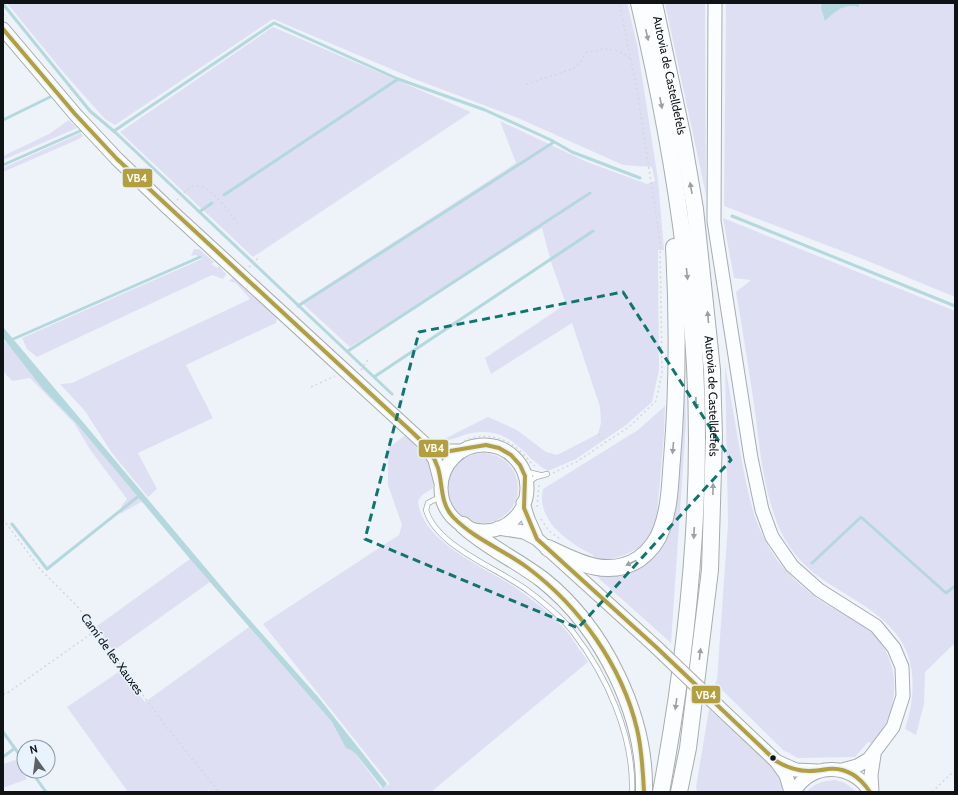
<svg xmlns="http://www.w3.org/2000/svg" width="958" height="795" viewBox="0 0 958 795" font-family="Cabin,sans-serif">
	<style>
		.green { fill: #dfdff4 }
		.water { fill: #b4d8dd }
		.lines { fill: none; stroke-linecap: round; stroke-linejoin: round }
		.stream { stroke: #b4d8dd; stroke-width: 3 }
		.lane-casing { stroke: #a7acb0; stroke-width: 6 }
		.secondary-casing { stroke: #a7acb0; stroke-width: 15 }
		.highway-casing { stroke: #a7acb0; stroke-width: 18 }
		.path { stroke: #d5d7d9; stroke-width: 1.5; stroke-dasharray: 2 3; stroke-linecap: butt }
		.lane { stroke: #fcfdfe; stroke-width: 4.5 }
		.secondary { stroke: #fcfdfe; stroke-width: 13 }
		.highway { stroke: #fcfdfe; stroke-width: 16 }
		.secondary-bridge-casing { stroke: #a7acb0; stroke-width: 15; stroke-linecap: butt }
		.secondary-bridge { stroke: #fcfdfe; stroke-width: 13 }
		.bus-1-casing { stroke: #e8f3fe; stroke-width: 7 }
		.bus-1 { stroke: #b39f3e; stroke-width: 4 }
		.oneway { fill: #9d9fa1 }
		.marked { fill: none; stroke: #0f766e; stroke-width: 3; stroke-dasharray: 8 5; stroke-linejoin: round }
		.bus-dot { fill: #0f1316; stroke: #e8f3fe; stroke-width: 1.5 }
		.labels { text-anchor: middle; stroke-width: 3; stroke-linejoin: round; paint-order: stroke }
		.street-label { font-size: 12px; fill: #0f1316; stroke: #e8f3fe }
		.line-badge { stroke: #e8f3fe; stroke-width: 1.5 }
		.badge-label { font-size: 11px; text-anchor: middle; font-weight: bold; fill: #fff }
	</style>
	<rect width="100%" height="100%" fill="#edf3f9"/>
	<path class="green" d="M7 3H627L637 44 658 180 664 250H658L659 370 652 402 626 425 576 459 548 471C522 456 515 431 480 432 466 432 454 441 440 441L488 417 517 430 546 452 557 455 598 434 601 423 600 407 572 323 491 374 485 358 566 304 551 262 542 228 350 347 301 302 516 163 500 121 587 162 647 184 655 181 652 167 623 165 518 118 417 80 273 19 115 125 105 119 64 73Z
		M665 3H705L706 195Z
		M726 3H955V297L863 259 724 206Z
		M273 27 471 112 253 257 120 132Z
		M69 120 77 128 3 160V156L49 134Z
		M81 133 83 136 79 139 3 172V168Z
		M723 218 955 311V643L925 672 924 704 916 735 905 729C911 710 914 693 912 673 907 623 859 604 822 579 805 568 790 550 781 532 764 495 760 451 755 411 749 371 743 332 736 292L751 280 734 278Z
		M194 249H199L214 262 211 264 217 268 219 266 226 274 223 279 212 275 37 357 27 349 22 338 202 259 196 255 191 256Z
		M234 277 277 317 276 323 186 365 213 418 138 453 157 489 148 497 112 453 85 411 60 384 72 383 250 299 236 283 229 281Z
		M683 328 686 423 671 643 595 575 656 552Z
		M3 340 40 378 143 501 120 514 122 505 127 499 91 451 74 423 30 378 12 381 3 371Z
		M725 365C730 393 735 422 740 451 746 481 750 511 764 538 775 562 796 583 818 599 834 610 854 617 869 630 904 661 900 711 873 744L868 742 855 757 798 758 783 750 715 683 717 680 728 524Z
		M665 406 664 434 656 525 642 546 625 555 606 560 594 561 593 555C568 542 536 521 543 489L638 430Z
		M406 435 427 455 433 475V488L422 495 418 501C422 543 485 567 516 588 527 596 539 605 550 614 566 628 576 644 588 662L431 792H210L209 790 206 792H128L67 707 120 671 145 702 249 627 332 722 381 788 390 784 263 624 399 535 402 525 388 485V448Z
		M448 488a35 35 0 1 1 70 0a35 35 0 1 1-70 0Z
		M190 559 210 582 113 651 97 626Z
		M709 709 775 769 782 783V792H697L696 787Z
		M15 760 27 779 3 788V764Z
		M835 780 845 783 857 792H806C815 783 823 781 835 780Z"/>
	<path class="water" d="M822 3H859V7C844 3 835 11 825 21L821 8Z
		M3 327 241 610 319 698 387 784 383 788 356 754 351 750 346 748 332 722 190 559 77 424 43 389 3 338Z"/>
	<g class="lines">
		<path class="stream" d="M3 4 90 111 116 133 392 394
			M3 120 50 97
			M114 131 274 23 398 79 485 110 551 140 572 152 640 178
			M3 165 80 131
			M224 195 398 79
			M199 212 212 203
			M732 216 955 306
			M298 306 554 142
			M11 340 200 257
			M348 351 590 193
			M374 377 593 231
			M12 524 47 569 140 495
			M812 563 861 517 946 593 955 586
			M3 732 24 761
			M3 757 15 748
			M31 771 46 792"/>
		<defs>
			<path id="lane" d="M523 471 540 475
				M526 484 536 477 547 474
				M442 496 428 503 426 510C437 548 501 569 531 593 544 603 563 619 573 632 607 676 634 736 632 792"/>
			<path id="secondary" d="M715 3 714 221 751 458 762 510 772 537 792 566 819 590 876 626 894 648 902 667 903 696 893 727 869 759 857 766 842 770
				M3 29 75 114 117 159 168 208 426 445 435 460 441 483
				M426 445 444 451H462
				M441 488a43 43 0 1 1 86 0a43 43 0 1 1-86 0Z
				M523 503 528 519 537 539
				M498 528 524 532 537 539 656 647
				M724 712 776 761 786 775 791 792
				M778 762 796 770 818 771
				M794 792C811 761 853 763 870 792
				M872 792 871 775 874 755"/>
			<g id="highway">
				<path d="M639 3C667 122 688 244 695 366 703 509 687 652 661 792"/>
				<path id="s1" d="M654 3 683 139 695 209 712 370 714 436 710 570 688 748 679 792"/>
				<path d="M463 525C487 547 517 560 543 580 603 628 646 715 644 792"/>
				<path d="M548 548C577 562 608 579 639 559 650 551 658 540 662 528 670 506 670 482 672 459 678 386 678 320 674 247"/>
			</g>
		</defs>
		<use href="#lane" class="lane-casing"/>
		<use href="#secondary" class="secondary-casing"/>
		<use href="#highway" class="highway-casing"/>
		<path class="path" d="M3 14 7 18
			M526 84 573 69 580 63 586 53C605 48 613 46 630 58
			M177 200C181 196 187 188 194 186 209 183 230 212 237 223
			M249 267 258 258
			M361 370 369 358
			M311 387 335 376
			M398 404 404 398
			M598 434 605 442
			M464 441C485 431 509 438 524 455 528 458 530 463 535 466
			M553 473 576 462 629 427 656 401 662 373 660 241 636 84 619 3
			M537 507 539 485 541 484
			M3 519 40 569 77 606 168 729 219 792
			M541 519 549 531 560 539
			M3 694H6L95 631
			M932 792 955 770"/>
		<use href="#lane" class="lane"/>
		<use href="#secondary" class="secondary"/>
		<use href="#highway" class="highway"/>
		<defs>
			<path id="secondary-bridge" d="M656 647 724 712"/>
		</defs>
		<use href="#secondary-bridge" class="secondary-bridge-casing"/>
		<use href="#secondary-bridge" class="secondary-bridge"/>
		<defs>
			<path id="bus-1" d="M3 29 75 114 117 159 426 445 438 450 450 451 486 445 499 448 511 455 520 465 525 476 524 508 537 539 656 647 776 761C786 767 797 771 809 771 815 771 822 770 828 769 846 767 860 777 870 792
				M414 434C425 444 434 455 438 468 443 485 440 503 453 517 474 539 504 550 528 568 580 607 622 666 637 729 642 750 643 771 644 792"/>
		</defs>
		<use href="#bus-1" class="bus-1-casing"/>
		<use href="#bus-1" class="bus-1"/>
	</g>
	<defs><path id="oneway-solid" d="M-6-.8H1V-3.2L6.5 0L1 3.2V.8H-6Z"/></defs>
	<g class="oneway">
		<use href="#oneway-solid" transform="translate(647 35) rotate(77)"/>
		<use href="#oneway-solid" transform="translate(661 103) rotate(79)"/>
		<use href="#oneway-solid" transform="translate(691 188) rotate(-100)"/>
		<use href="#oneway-solid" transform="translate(687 274) rotate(84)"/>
		<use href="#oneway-solid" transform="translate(708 317) rotate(-95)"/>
		<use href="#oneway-solid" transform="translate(696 403) rotate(89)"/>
		<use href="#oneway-solid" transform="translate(673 448) rotate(95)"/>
		<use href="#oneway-solid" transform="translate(713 489) rotate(-89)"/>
		<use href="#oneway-solid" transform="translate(694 533) rotate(93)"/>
		<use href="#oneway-solid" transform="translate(631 563) rotate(154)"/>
		<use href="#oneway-solid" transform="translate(700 654) rotate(-83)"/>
		<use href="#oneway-solid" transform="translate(676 704) rotate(98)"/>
	</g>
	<path class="marked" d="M623 292 731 460 578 628 365 539 419 332Z"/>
	<circle class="bus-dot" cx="773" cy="758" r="3.5"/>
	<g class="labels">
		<g class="street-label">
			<text dy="4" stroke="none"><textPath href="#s1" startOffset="74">Autovia de Castelldefels</textPath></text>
			<text dy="4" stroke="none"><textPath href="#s1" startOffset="398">Autovia de Castelldefels</textPath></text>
			<text transform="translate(112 654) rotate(54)" y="4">Camí de les Xauxes</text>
		</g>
	</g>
	<g class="line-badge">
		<rect x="122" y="168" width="31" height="20" rx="4" fill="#b39f3e"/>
		<rect x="418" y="439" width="31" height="19" rx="4" fill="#b39f3e"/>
		<rect x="691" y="685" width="30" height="19" rx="4" fill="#b39f3e"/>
	</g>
	<g class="badge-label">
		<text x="137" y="182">VB4</text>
		<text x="434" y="452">VB4</text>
		<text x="706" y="699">VB4</text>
	</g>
	<rect width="958" height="795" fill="none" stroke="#0f1316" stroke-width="8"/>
	<g transform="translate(36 759) rotate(346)"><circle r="19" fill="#e8f3fe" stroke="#9199a1"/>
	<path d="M0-3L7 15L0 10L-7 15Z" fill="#5d6165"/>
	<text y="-6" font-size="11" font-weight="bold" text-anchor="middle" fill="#0f1316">N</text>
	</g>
</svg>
